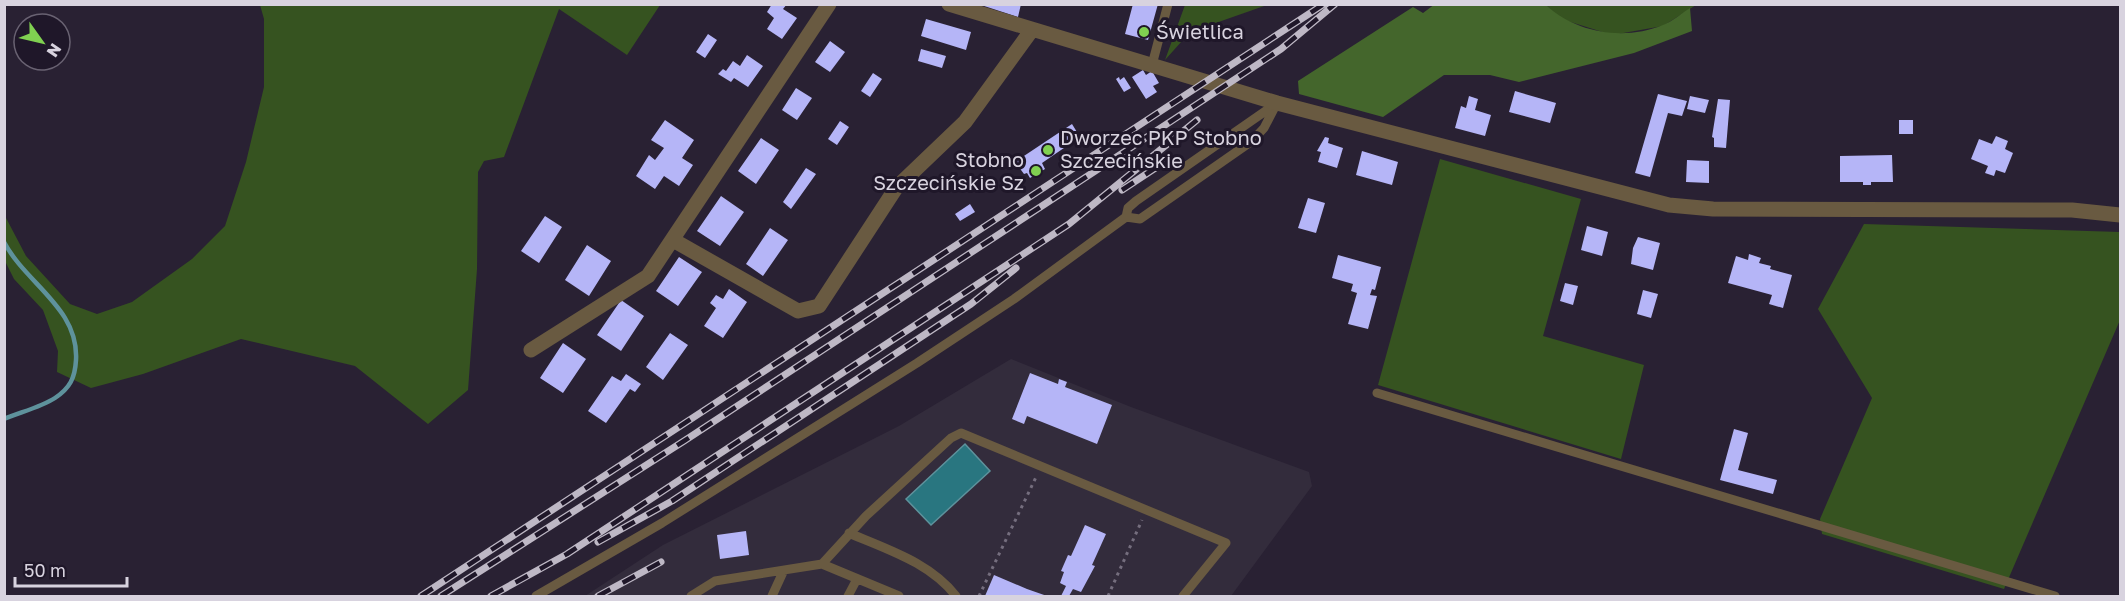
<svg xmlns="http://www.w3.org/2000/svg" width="2125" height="601" viewBox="0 0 2125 601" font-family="'Golos Text',sans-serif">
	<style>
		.industrial { fill: #332c3c }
		.green { fill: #365320 }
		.forest { fill: #44662c }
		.water { fill: #297680; stroke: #5e929c; stroke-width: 1.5 }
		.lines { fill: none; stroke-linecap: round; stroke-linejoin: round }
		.stream { stroke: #5e929c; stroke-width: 4.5 }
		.building { fill: #b5b5f7 }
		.path { stroke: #756e7e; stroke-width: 3; stroke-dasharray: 3 4.5; stroke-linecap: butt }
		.lane { stroke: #695a41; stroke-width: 9 }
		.street { stroke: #695a41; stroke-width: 15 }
		.rail-casing { stroke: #beb8c5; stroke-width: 7 }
		.rail { stroke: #1f1729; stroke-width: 4.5; stroke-dasharray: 14; stroke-linecap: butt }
		.poi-dot { fill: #80d051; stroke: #1f1729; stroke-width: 2 }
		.labels { text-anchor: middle; stroke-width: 6; stroke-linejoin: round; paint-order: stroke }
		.poi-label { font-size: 20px; fill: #d8d3df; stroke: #1f1729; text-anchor: start }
	</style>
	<rect width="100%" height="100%" fill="#292133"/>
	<path class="industrial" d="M1011 359 1131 407 1309 472 1312 486 1231 596H585L663 545 899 426Z"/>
	<path class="green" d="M260 5H660L627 55 559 9 504 157 484 161 478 172 477 269 468 390 428 424 355 366 241 339 143 374 91 388 57 372 58 351 43 310 14 279 5 261V216L26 256 70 304 97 314 132 302 192 259 225 226 246 162 264 87V19Z
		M1185 5V4L1267 5 1190 32 1165 60Z
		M1546 5H1696L1663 26 1612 35 1561 19Z
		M1440 159 1581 199 1543 336 1644 365 1621 459 1378 385Z
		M1864 224 2120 232V320L2004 589 1822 534 1820 519 1872 398 1818 309Z"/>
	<path class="forest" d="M1435 4 1546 5C1576 33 1624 41 1663 25 1672 22 1682 13 1690 8L1692 31 1634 53 1519 82 1490 75H1444L1383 117 1299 94 1298 81 1413 7 1423 13Z"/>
	<path class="water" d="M965 444 990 471 931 525 906 499Z"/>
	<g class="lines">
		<path class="stream" d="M4 242C26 284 79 308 76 360 75 378 70 388 55 398 41 407 21 412 4 419"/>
	</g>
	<path class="building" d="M772 4H787L783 9 797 18 782 39 767 29 774 18 767 12Z
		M978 4H1021L1018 17Z
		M1133 4H1158L1148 40 1125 34Z
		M926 19 971 32 966 50 921 36Z
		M708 34 717 40 705 58 696 52Z
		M830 41 845 52 830 72 815 62Z
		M921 49 946 56 942 68 918 61Z
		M747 55 763 66 748 87 734 78 731 82 718 74 723 69 726 71 733 61 740 66Z
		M1143 70 1146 75 1152 71 1159 83 1153 86 1157 92 1146 99 1132 77Z
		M873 73 882 79 870 97 861 91Z
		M1119 77 1120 80 1124 77 1131 88 1124 92 1116 79Z
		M796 88 812 98 797 120 782 110Z
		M1515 91 1556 103 1550 123 1509 112Z
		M1658 94 1687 101 1682 116 1668 113 1650 177 1635 173Z
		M1469 96 1478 99 1475 110 1491 115 1485 136 1455 128 1461 106 1466 108Z
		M1690 96 1709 100 1705 113 1687 109Z
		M1718 99 1730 100 1726 148 1714 147V138L1712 137Z
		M665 120 694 140 682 158 693 165 679 186 664 176 655 189 636 176 649 155 655 160 664 148 651 140Z
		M1899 120H1913V134H1899Z
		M840 121 849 127 837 145 828 139Z
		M1072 124 1080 137 1042 163 1045 169 1030 178 1027 173 1024 174 1015 162Z
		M1996 136 2008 141 2005 149 2013 153 2005 173 1996 170 1994 176 1985 173 1988 166 1971 159 1979 139 1992 144Z
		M1325 137 1329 138 1328 143 1343 148 1337 168 1318 162 1321 152 1317 151Z
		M761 138 779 150 756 184 738 171Z
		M1362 151 1398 162 1392 185 1356 175Z
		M1892 155 1893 182H1871V185H1863V182H1840V156Z
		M1687 160 1709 161V183L1686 182Z
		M806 168 816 174 791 209 783 202Z
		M721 196 744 212 720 246 697 231Z
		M1308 198 1325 203 1316 233 1298 228Z
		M970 204 975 212 960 221 955 214Z
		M545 216 562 227 539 263 521 251Z
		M1587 226 1608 232 1602 256 1581 250Z
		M770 228 788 240 763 276 746 264Z
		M1638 237 1660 243 1653 270 1631 264 1633 248Z
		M587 245 611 261 589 296 565 280Z
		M1749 254 1761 258 1759 263 1771 266 1770 269 1792 275 1783 308 1769 304 1772 295 1728 283 1736 256 1748 260Z
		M1338 255 1381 267 1375 290 1372 289 1370 295 1377 296 1368 329 1348 324 1357 293 1351 291 1353 284 1332 278Z
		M679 257 702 272 678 306 656 291Z
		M1565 283 1578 286 1573 305 1560 301Z
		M729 289 747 302 723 338 704 326 716 308 710 303 716 295 723 299Z
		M1643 290 1658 294 1651 318 1637 314Z
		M621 300 644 316 621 351 597 335Z
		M670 333 688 345 663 380 646 367Z
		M563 343 586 359 563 393 540 378Z
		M1030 373 1058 384 1059 379 1067 382 1065 387 1112 405 1097 444 1027 416 1024 424 1012 419Z
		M626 374 641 384 635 392 630 389 606 423 588 411 612 376 621 381Z
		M1734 429 1748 433 1738 470 1777 480 1773 494 1720 480Z
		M1085 525 1106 534 1092 565 1095 566 1081 592 1073 589 1069 596H1061L1066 586 1060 583 1064 572 1061 571 1068 555 1071 556Z
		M746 531 749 555 720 559 717 535Z
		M994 575 1027 589 1047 596H985Z"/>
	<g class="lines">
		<path class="path" d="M979 596 1037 475
			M1108 596 1142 520"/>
		<path class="lane" d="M1152 65 1168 4
			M1277 103 1264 128 1252 141 1140 219 1126 217 1128 208 1136 201Z
			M1377 393 2055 596
			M849 533C888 550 929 562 956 596
			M822 564 899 596
			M536 596 662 523 917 363 1014 299 1126 217
			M691 596 715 581 822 564 866 516 951 438 961 433 1226 543 1183 596
			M772 596 784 570
			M848 596 857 579"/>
		<path class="street" d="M949 4 1277 103 1669 205 1713 209 2072 210 2120 215
			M673 240 798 311 819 306 896 188 965 122 1031 31
			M531 350 648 276 829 4"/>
		<defs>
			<path id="rail" d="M1122 190 1169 159
				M598 542 672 501 971 304 1016 268
				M421 596 1324 4
				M441 596 684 441 1281 49 1335 4
				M491 596 567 554 1069 224 1197 120
				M598 596 661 562"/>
		</defs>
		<use href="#rail" class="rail-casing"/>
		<use href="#rail" class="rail"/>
	</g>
	<g class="poi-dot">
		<circle cx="1144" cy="32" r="6"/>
		<circle cx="1048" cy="150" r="6"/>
		<circle cx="1036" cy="171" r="6"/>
	</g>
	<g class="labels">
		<g class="poi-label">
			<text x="1156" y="39">Świetlica</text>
			<text x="1060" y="145">Dworzec PKP Stobno<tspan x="1060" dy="23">Szczecińskie</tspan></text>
			<text x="1024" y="167" text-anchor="end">Stobno<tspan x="1024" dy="23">Szczecińskie Sz</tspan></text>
		</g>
	</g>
	<rect width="2125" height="601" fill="none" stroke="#d8d3df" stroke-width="12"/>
	<g transform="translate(42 42) rotate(124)"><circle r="28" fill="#1f1729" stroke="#696272" stroke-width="1.5"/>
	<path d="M0-4.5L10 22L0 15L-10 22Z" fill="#80d051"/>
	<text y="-9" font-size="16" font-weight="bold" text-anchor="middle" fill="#d8d3df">N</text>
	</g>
	<path d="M15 577v9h112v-9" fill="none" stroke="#d8d3df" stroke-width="3"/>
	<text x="24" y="577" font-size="18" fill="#d8d3df" stroke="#1f1729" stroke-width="4.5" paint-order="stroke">50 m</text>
</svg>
